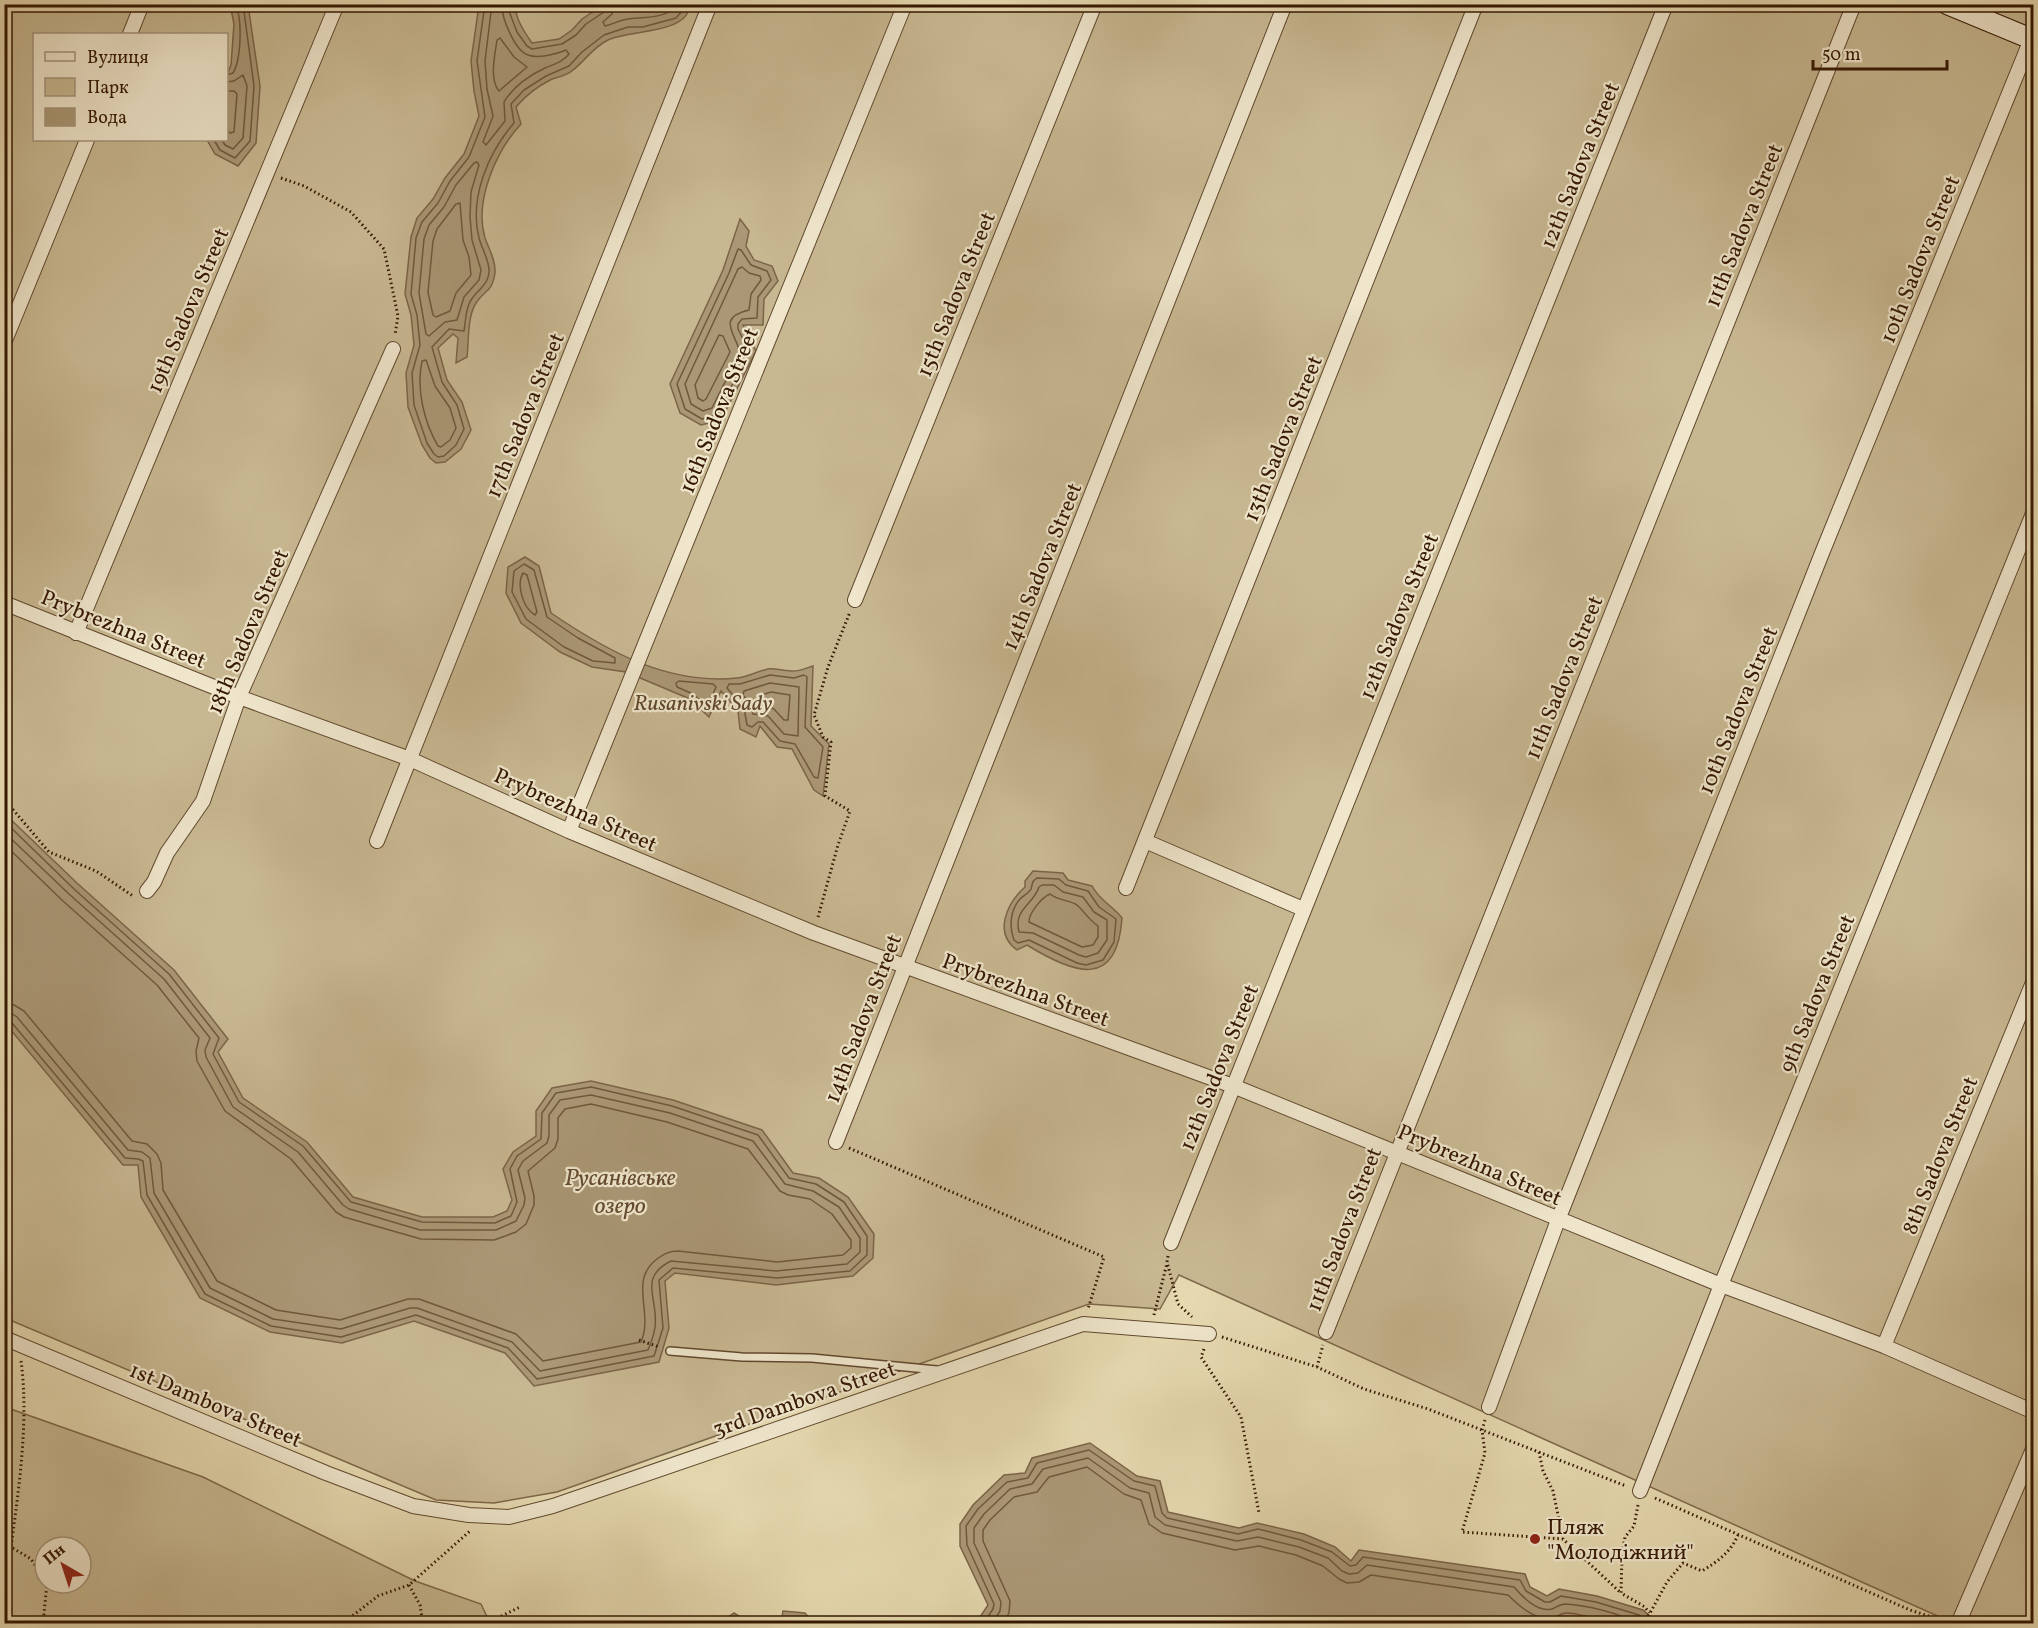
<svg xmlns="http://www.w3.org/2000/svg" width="2038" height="1628" viewBox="0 0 2038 1628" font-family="Vollkorn,serif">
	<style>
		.green { fill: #c8b892; stroke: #7e684a; stroke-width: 1.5; fill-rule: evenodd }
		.water { fill: #aa9775; stroke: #7b6447; stroke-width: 1.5 }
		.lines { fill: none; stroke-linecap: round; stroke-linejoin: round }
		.shore { stroke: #70583c; stroke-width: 1.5 }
		.service-casing { stroke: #61482e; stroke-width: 10 }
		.minor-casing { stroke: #61482e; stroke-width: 16 }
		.secondary-casing { stroke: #351802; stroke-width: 22 }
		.path { stroke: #351802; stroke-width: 3; stroke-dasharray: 1.5 3; stroke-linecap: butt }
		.service { stroke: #efe6cc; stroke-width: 7 }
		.minor { stroke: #efe6cc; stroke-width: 14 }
		.secondary { stroke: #efe6cc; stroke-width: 20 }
		.poi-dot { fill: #8f2418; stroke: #efe6cc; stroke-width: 2 }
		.labels { text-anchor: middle; stroke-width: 4.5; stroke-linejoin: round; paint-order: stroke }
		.street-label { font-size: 22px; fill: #351802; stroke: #efe6cc }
		.park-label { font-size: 22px; font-style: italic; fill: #61482d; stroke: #efe6cc }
		.poi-label { font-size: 22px; fill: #351802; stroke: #efe6cc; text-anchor: start }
		.water-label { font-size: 24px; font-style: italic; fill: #644b30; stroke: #efe6cc }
	</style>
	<rect width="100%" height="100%" fill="#e6d9b0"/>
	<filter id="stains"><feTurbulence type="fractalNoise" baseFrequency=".00333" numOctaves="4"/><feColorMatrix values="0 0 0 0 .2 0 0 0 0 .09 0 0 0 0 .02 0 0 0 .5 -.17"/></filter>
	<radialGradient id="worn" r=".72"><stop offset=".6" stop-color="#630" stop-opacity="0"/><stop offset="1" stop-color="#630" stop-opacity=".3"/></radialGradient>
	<path class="green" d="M4 5H2033V1623H1953L1179 1275 1160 1309 1089 1304 557 1492 494 1503 436 1500 5 1318ZM34 34H226V140H34Z
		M5 1407 203 1477 415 1581 481 1604 490 1623H5ZM45 1547H81V1583H45Z"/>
	<path class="water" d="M226 5H248L260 86 256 143 238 166 215 154 207 140H226L227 75 231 65 234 24 231 9Z
		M479 5H516C514 17 525 33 532 43L559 39 572 30 582 19 603 5H690C687 35 630 29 608 40 593 47 585 61 573 70 568 75 559 77 552 79 538 86 526 95 516 107L521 124C496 151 474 201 485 238 489 249 496 261 495 273 492 293 485 289 476 303 467 317 469 341 467 357L456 363 458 338 453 334 438 348 447 380 462 402 471 430 461 449 445 462 436 463 430 458 422 445 408 407 406 373 414 345 411 315 405 294 411 237 417 218 433 199 445 178 464 154 479 116 474 91 471 61Z
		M740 219 749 231 746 246 754 260 772 266 778 281 764 299 763 325H743L756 351 721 420 701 425 680 413 670 384 723 270Z
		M525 557 539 566 551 613C607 651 667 685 737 678 748 677 758 671 768 669 775 668 783 671 791 671 798 672 806 668 813 666L811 726 829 744 823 796 814 790 792 749 777 747 760 726 756 737 740 729 738 711 721 691 709 717 690 699 626 672 592 667 560 652 521 623 506 593 508 567Z
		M4 813 78 884 174 970 228 1039 218 1052 243 1098 307 1142 353 1197 422 1217H493L507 1211 512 1200 503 1169 513 1152 536 1136V1111L552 1088 591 1081 673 1100 762 1130 793 1173 819 1178 848 1197 874 1234 873 1258 853 1276 776 1285 675 1273 665 1281 669 1328 659 1362 534 1386 505 1353 414 1321 342 1343 270 1332 200 1298 141 1197 138 1165H123L5 1023Z
		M1033 871 1063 873 1068 880 1092 886C1100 901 1113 906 1122 918 1117 990 1074 974 1027 945L1017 950C993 933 1007 903 1025 887V881Z
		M1090 1443 1137 1476 1160 1481 1168 1512 1239 1528 1257 1523 1304 1534 1335 1547 1351 1561 1359 1550 1525 1574 1530 1587 1547 1596 1559 1589 1597 1596 1643 1610 1657 1623H976L988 1605 960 1546V1524L973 1505 1004 1475 1025 1473 1032 1458Z
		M783 1611 805 1613 813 1623H781Z
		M734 1613 750 1623H668L670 1621 721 1622Z"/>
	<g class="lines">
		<path class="shore" d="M485 4 477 61 485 117 469 157 450 181 438 203 422 222 416 238 411 294 417 315 420 345 412 373 414 405 427 443 434 454 438 457 444 456 456 445 464 429 457 405 442 382 432 347 449 329 464 331C466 321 465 309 471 300 479 288 490 284 489 269 488 258 482 249 479 238 469 198 488 153 514 123L511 104 524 90 546 76 569 66 582 52 604 35 628 27H643L676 18 683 10 684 4
			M492 4 485 61 487 89 493 116 483 142 486 145 505 121 504 102C513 87 528 76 545 68 554 64 563 62 569 54L566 50C557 54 538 59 528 55 515 51 501 17 502 4
			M510 4 509 11 517 32 527 46 532 49 562 44 576 35 586 24 604 12 607 4
			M614 4 612 14 603 22 605 26C613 24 620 20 628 19 642 17 669 19 677 4
			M500 38 514 57 527 67 499 91C489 80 495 54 497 40Z
			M226 75 233 73C241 60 243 18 235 4
			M226 91H234L237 94 234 132 230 133 226 129
			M214 140 220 150 235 158 250 141 254 86 243 4
			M222 140 225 145 233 149 243 138 247 86 243 75 234 81 226 82
			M474 163 477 162 479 165 471 192 470 217 472 240 481 270 479 280 464 297 457 320 445 322 429 336 426 334 419 293 424 239 429 225 444 207 456 185Z
			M460 203 463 240 469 257 471 275 456 293 450 311 436 317 433 315 428 292 433 241 437 229 456 204Z
			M738 249 741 250 751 265 767 271 771 280 758 297 757 318 742 319 738 324V329L749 351 717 415 702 419 685 409 677 384 729 273Z
			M742 267 749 273 760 276 761 280 751 294 749 310C717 318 734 331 740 352L712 408 703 411 691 404 685 384 738 269Z
			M719 335 723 336 730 352 706 399 703 401 698 398 695 385Z
			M426 360 435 386 450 408 456 428 450 440 441 447 438 446C424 422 416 389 422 361Z
			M524 564 534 570 547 617 578 638 615 658V663L593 661 564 647 526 619 512 592 514 571Z
			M523 573 527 575 537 612 535 615C523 608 516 585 523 573Z
			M770 675 794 678 804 675 807 677 805 727 823 747 818 778 814 777 795 744 780 741 763 722H758L752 727 747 725 744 708 727 688 729 684H740Z
			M679 681 713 684 716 687 709 703 705 705 693 694 677 687 676 683Z
			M770 683 799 687 798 736 784 734 768 716 753 714 751 705 743 695 744 691Z
			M771 692 790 695 788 720H784L774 709 760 703 758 696Z
			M4 821 74 889 169 974 219 1038 213 1054 239 1102 303 1146 351 1202 422 1222 495 1223 511 1216 517 1202 510 1169 517 1156 541 1139 542 1113 556 1093 591 1087 672 1106 758 1135 789 1178 816 1184 844 1202 867 1236V1255L850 1271 777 1278 673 1268 659 1280 663 1328 654 1356 537 1379 508 1348 416 1315 341 1337 271 1326 205 1294 147 1195 143 1161 138 1159 125 1158 12 1023 4 1020
			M4 832 69 894 164 979 210 1038 205 1050 206 1057 233 1107 298 1152 343 1205 349 1209 420 1230H496L516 1221 524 1205 525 1198 518 1170 523 1161 547 1143 549 1136V1115L560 1100 591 1095 670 1113 753 1141 785 1184 813 1191 839 1207 860 1238V1252L847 1264 776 1271 671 1261C637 1278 659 1299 655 1327 654 1335 651 1343 648 1350L540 1371 512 1342 417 1308H410L341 1329 273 1319 210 1288 154 1193 150 1158 142 1152 128 1150 17 1017 11 1013 4 1012
			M4 844 63 901 157 985 199 1038 196 1051 197 1061 225 1111 291 1159 336 1212 344 1217 421 1239 494 1240 516 1232 526 1224 534 1205V1196L528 1171 555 1148 558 1139V1118L565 1109 591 1104 667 1122 748 1149 780 1191 788 1195 810 1199 832 1214 851 1240V1248L843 1255 777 1262 678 1251C669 1251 664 1254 657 1259 628 1281 654 1312 641 1342L543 1361 516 1334 419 1299H408L340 1320 276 1310 217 1281 163 1190 161 1163 157 1154 147 1144 132 1141 24 1011 14 1005 4 1003
			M1037 878 1059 879 1066 885 1088 891 1099 907 1116 919 1114 942 1103 960 1086 965 1077 963 1029 940 1018 943 1014 940C1009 927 1010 910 1020 899 1023 896 1029 893 1031 889 1033 883 1031 882 1037 878Z
			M1042 885H1054L1063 892 1083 897 1094 912 1107 920V940L1098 953 1086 957 1079 955 1033 933 1019 932C1013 909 1034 904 1039 887Z
			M1050 894C1059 901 1070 900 1077 905 1084 911 1088 919 1098 926V937L1093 945 1082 947 1029 922C1029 913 1041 898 1050 894Z
			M983 1624 993 1609 994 1604 967 1545 966 1526 978 1509 1007 1482 1028 1478 1037 1463 1089 1450 1134 1481 1155 1486 1162 1513 1167 1518 1238 1534 1258 1529 1301 1540 1332 1552 1350 1566 1356 1565 1363 1557 1520 1580 1526 1591 1545 1602H1550L1561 1596 1596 1602 1639 1615 1648 1624
			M992 1624 1000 1611 1001 1602 974 1543V1528L984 1514 1010 1489 1032 1484 1043 1469 1088 1458 1130 1488 1149 1493 1155 1517 1165 1525 1237 1541 1258 1537 1299 1547 1328 1558 1342 1571 1349 1574 1358 1573 1367 1565 1514 1587C1522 1596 1537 1613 1552 1609 1557 1607 1560 1604 1565 1604 1585 1605 1621 1613 1637 1624
			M1003 1624 1009 1613 1010 1601 983 1541V1530L990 1520 1014 1497 1037 1492 1049 1477 1087 1467 1124 1494 1141 1500 1149 1524 1162 1533 1235 1550 1259 1546 1296 1555 1323 1566 1339 1579 1347 1583 1359 1582 1371 1575 1508 1595C1518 1605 1535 1621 1552 1618 1556 1617 1560 1614 1565 1613 1577 1612 1599 1620 1611 1624"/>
		<defs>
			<path id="service" d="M670 1351 742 1357 812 1358 937 1370"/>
			<path id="minor" d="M130 34 142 4
				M4 343 87 140
				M855 600 1095 4
				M4 603 239 697 410 759 569 831 814 933 1233 1086 1721 1285 1884 1346 2034 1412
				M76 633 337 4
				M569 831 905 4
				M377 841 710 4
				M1145 841 1303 909
				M1126 888 1476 4
				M147 891 154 882 167 853 203 801 239 697 393 349
				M836 1142 1285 4
				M1171 1243 1666 4
				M1326 1332 1854 4
				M4 1338 326 1473 413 1506 469 1515 509 1517 553 1506 1083 1324 1209 1334
				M1884 1346 2034 980
				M1489 1407 1558 1220 1822 553 2034 32
				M1640 1491 1721 1285 2034 511
				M1958 1624 2034 1447"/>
			<path id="secondary" d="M1947 4 2034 40"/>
		</defs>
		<use href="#service" class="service-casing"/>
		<use href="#minor" class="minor-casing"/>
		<use href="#secondary" class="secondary-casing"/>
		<path class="path" d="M281 178 304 186 351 212 384 249 398 316 395 335
			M4 799 49 852 96 871 133 896
			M818 917 838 845 850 811 825 796 831 742 823 737 814 715 828 667 850 612
			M849 1148 1104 1257 1088 1309
			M1168 1256 1167 1262 1178 1304 1192 1317
			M1154 1315 1167 1263
			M1222 1337 1317 1367 1364 1389 1428 1409 1626 1486
			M639 1340 659 1347
			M1204 1349 1201 1357 1241 1417 1259 1513
			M21 1361C29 1419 19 1488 11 1547L31 1559 45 1580
			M1317 1367 1323 1345
			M1485 1420 1482 1430 1485 1453 1462 1532 1563 1539 1621 1593
			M1539 1452 1543 1471 1553 1491 1563 1539
			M1655 1498 1910 1610 1944 1621
			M1638 1505 1634 1526 1625 1537 1622 1555 1621 1593 1645 1607 1649 1613
			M409 1585 420 1605 423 1624
			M43 1624 47 1583
			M342 1624 378 1596 409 1585 470 1531
			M440 1624 446 1620 456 1624
			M485 1624 520 1607
			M1644 1624 1667 1582 1683 1563 1702 1571C1718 1561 1730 1553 1738 1535"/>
		<use href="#service" class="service"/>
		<use href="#minor" class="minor"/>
		<use href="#secondary" class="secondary"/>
	</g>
	<circle class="poi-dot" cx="1535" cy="1539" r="6"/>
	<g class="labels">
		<g class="street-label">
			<text transform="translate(1579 165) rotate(-68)" y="8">12th Sadova Street</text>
			<text transform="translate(1743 225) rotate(-68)" y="8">11th Sadova Street</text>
			<text transform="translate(1919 259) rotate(-68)" y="8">10th Sadova Street</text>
			<text transform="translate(955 294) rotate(-68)" y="8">15th Sadova Street</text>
			<text transform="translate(187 310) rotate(-67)" y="8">19th Sadova Street</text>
			<text transform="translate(718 410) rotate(-68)" y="8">16th Sadova Street</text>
			<text transform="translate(524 415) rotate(-68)" y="8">17th Sadova Street</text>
			<text transform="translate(1282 438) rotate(-68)" y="8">13th Sadova Street</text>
			<text transform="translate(1041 566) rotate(-68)" y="8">14th Sadova Street</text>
			<text transform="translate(1398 616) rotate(-68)" y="8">12th Sadova Street</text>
			<text transform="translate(124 628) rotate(22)" y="8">Prybrezhna Street</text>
			<text transform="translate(247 631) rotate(-67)" y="8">18th Sadova Street</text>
			<text transform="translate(1563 677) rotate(-68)" y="8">11th Sadova Street</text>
			<text transform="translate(1737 710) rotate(-68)" y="8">10th Sadova Street</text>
			<text transform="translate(576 809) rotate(24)" y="8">Prybrezhna Street</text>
			<text transform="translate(1026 989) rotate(20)" y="8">Prybrezhna Street</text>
			<text transform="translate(1816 993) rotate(-68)" y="8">9th Sadova Street</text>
			<text transform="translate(862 1018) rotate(-69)" y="8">14th Sadova Street</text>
			<text transform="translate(1218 1067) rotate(-68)" y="8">12th Sadova Street</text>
			<text transform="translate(1939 1155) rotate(-68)" y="8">8th Sadova Street</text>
			<text transform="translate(1480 1164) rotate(23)" y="8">Prybrezhna Street</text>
			<text transform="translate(1343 1229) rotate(-69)" y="8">11th Sadova Street</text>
			<text transform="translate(804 1398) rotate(-19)" y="8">3rd Dambova Street</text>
			<text transform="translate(216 1404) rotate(23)" y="8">1st Dambova Street</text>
		</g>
		<g class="park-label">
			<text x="703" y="710">Rusanivski Sady</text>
		</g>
		<g class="poi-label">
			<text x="1547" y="1534">Пляж<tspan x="1547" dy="25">"Молодіжний"</tspan></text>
		</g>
		<g class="water-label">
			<text x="620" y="1185">Русанівське<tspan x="620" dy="28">озеро</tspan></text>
		</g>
	</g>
	<rect width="2038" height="1628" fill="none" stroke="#e6d9b0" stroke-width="24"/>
	<rect x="6" y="6" width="2026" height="1616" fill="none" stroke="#351802" stroke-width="3"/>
	<rect x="12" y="12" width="2014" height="1604" fill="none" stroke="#351802" stroke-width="1.5"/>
	<rect x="33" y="33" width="195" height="108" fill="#efe6cc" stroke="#a5947b" stroke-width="1.5"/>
	<rect x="45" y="52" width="30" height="9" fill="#efe6cc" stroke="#a5947b" stroke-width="1.5"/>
	<text x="87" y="63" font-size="18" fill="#351802">Вулиця</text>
	<rect x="45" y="78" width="30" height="18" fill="#c8b892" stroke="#a5947b" stroke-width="1.5"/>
	<text x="87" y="93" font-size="18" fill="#351802">Парк</text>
	<rect x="45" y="108" width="30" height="18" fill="#aa9775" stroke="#a5947b" stroke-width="1.5"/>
	<text x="87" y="123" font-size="18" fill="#351802">Вода</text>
	<g transform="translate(63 1565) rotate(321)"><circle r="28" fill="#efe6cc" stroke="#a5947b" stroke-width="1.5"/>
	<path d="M0-4.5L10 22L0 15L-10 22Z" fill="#8f2418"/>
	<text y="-9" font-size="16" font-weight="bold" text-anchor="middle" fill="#351802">Пн</text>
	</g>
	<path d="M1813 60v9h134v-9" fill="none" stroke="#351802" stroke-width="3"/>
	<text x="1822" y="60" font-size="18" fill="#351802" stroke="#efe6cc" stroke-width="4.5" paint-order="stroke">50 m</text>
	<rect width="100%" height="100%" filter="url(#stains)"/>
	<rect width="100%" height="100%" fill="url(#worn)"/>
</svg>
